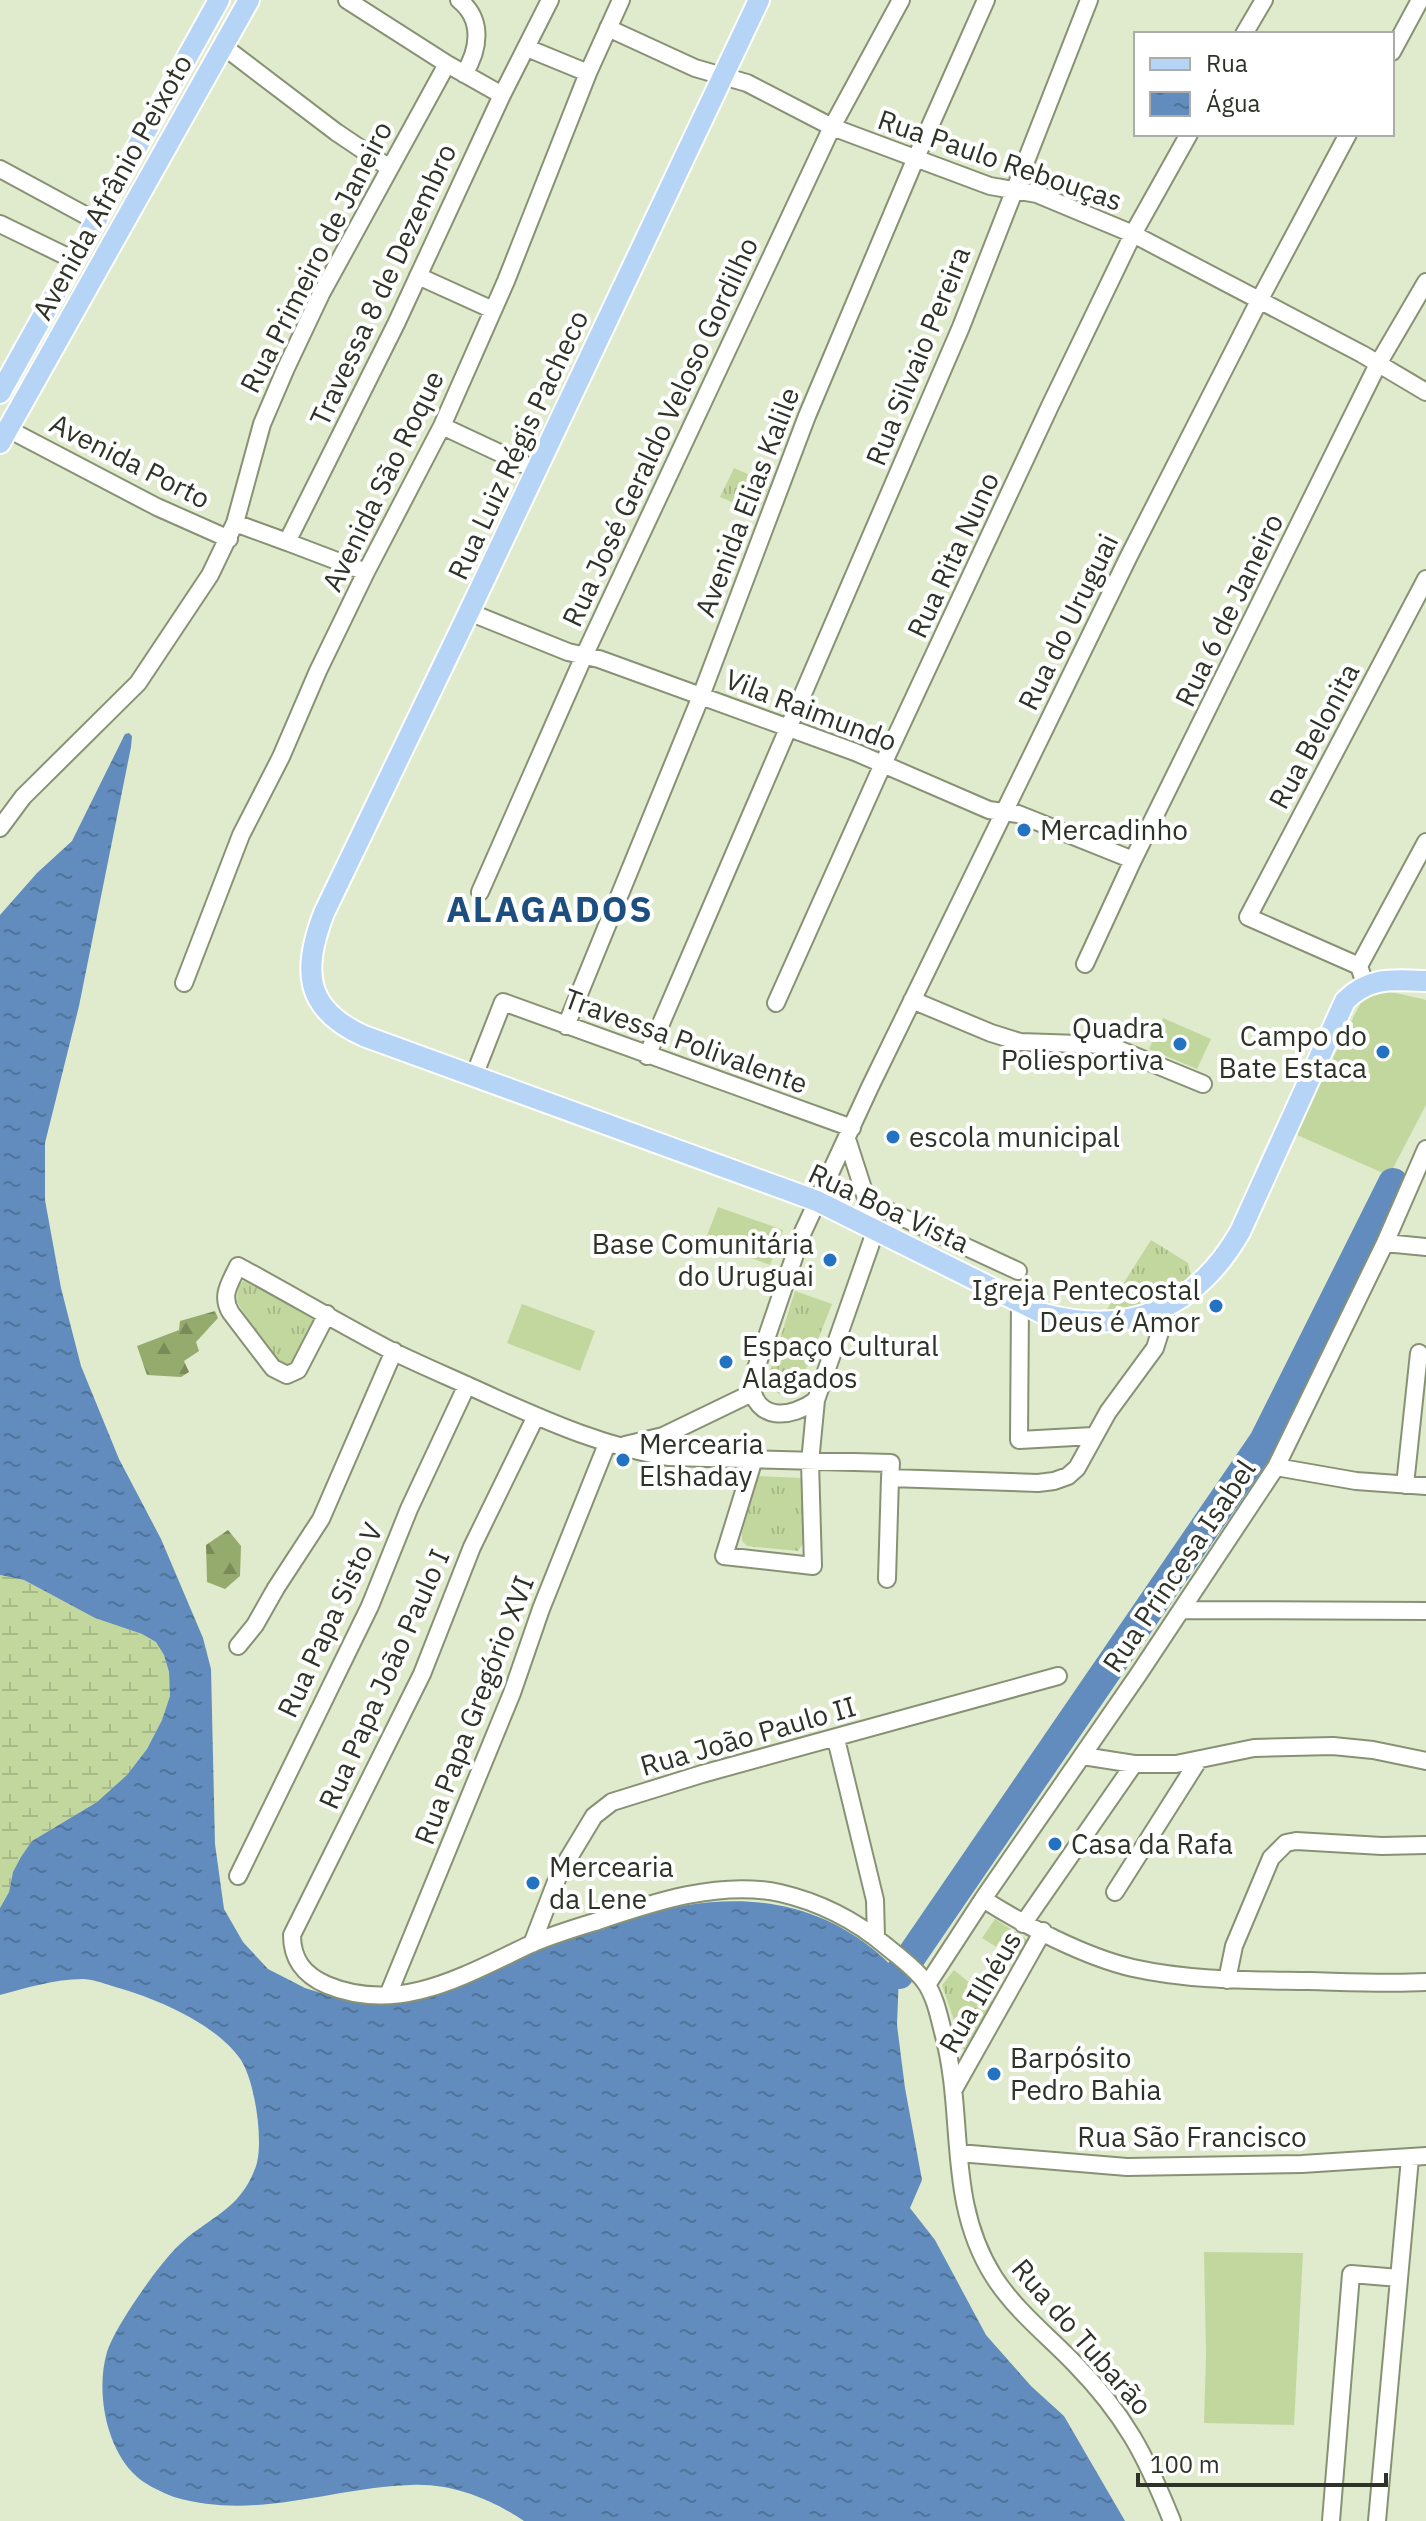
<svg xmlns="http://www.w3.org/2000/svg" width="1426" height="2521" viewBox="0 0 1426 2521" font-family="'IBM Plex Sans',sans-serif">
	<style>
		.grass { fill: url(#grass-tufts) }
		.forest { fill: url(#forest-firs) }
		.wetland { fill: url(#wetland-marsh) }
		.pitch { fill: #c2d79d }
		.water { fill: url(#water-ripples) }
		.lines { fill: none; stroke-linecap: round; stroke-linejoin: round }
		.river { stroke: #618cbd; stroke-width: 30 }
		.minor-casing { stroke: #879275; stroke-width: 20 }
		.major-casing { stroke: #fff; stroke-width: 24 }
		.minor { stroke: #fff; stroke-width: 16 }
		.major { stroke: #b6d4f6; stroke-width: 20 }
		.poi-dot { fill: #2473c2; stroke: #fff; stroke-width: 3 }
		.labels { text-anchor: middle; stroke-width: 8; stroke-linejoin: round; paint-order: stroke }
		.street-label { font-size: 28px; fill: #2e3327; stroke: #fff }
		.poi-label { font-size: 28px; fill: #2e3327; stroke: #fff; text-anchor: start }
		.district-label { font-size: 36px; font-weight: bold; letter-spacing: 2px; fill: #1d4e80; stroke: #fff }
	</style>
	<defs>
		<pattern id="grass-tufts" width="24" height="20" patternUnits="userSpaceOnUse" patternTransform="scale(2)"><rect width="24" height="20" fill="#c2d79d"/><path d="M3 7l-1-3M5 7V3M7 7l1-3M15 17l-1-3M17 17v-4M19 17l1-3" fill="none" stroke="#a7b987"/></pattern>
		<pattern id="forest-firs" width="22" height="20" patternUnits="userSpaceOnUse" patternTransform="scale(2)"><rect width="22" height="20" fill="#95aa6d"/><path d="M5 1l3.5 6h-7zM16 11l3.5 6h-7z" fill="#7a8b5a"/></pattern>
		<pattern id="wetland-marsh" width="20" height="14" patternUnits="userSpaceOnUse" patternTransform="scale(2)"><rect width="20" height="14" fill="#c2d79d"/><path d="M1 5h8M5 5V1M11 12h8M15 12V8" fill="none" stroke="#a7b987"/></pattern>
		<pattern id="water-ripples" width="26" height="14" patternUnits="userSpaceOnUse" patternTransform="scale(2)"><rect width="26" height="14" fill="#618cbd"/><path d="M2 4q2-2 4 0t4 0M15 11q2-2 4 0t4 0" fill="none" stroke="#50739a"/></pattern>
	</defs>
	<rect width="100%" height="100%" fill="#dfebcc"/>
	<path class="grass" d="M734 468 770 484 758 513 720 497Z
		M1151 1240 1188 1263 1192 1280 1149 1308 1104 1314Z
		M250 1280 316 1316 297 1357 287 1366 272 1360 237 1302 238 1286 243 1281Z
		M795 1291 832 1304 799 1387 795 1393 779 1394 768 1384V1377Z
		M756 1476 803 1478 804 1542 798 1551 747 1546 742 1541V1533Z
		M954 1970 993 2002 964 2050 942 1985Z"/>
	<path class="forest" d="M215 1311 218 1318 196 1342 199 1351 184 1361 189 1372 181 1377 147 1375 137 1346 179 1330 180 1321Z
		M228 1530 241 1546 240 1576 225 1589 207 1582 206 1545Z"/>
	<path class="wetland" d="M0 1575 24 1580 95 1618 142 1634 157 1642 164 1655 169 1672 170 1696 162 1720 147 1749 127 1775 97 1802 32 1841 13 1872 9 1892 0 1908Z"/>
	<path class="pitch" d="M1379 989 1426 1000V1105L1391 1172 1387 1170 1385 1174 1295 1134 1365 994Z
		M1163 1018 1211 1039 1197 1069 1149 1049Z
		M718 1207 783 1230 770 1265 705 1241Z
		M522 1304 595 1331 580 1371 507 1343Z
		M995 1919 1031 1942 1019 1961 982 1938Z
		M1204 2252 1303 2253 1294 2425 1204 2423 1206 2354Z"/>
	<path class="water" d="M129 733 132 736 131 747 79 1006 45 1143V1200L61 1288 81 1366 119 1459 161 1539 203 1638 211 1669 215 1844 224 1909 243 1942 268 1969 305 1988 344 2000 375 2003C431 1984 487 1965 543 1946 636 1915 731 1878 826 1920 854 1933 879 1951 899 1974L897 2025 905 2088 922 2180 910 2208 935 2240 986 2335 1031 2386 1064 2416 1125 2521H524C491 2499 452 2483 411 2485 328 2488 256 2521 174 2497 159 2491 143 2484 132 2472 105 2443 96 2389 107 2352 116 2325 157 2267 177 2247 207 2217 240 2212 256 2166 264 2142 255 2082 241 2060 216 2023 153 1997 112 1986 103 1983 92 1979 83 1979 54 1979 27 1988 0 1995V1908L9 1892 13 1872 21 1857 32 1841 97 1802 127 1775 147 1749 162 1720 170 1696 169 1672 164 1655 156 1642 142 1634 95 1618 24 1580 0 1575V915L37 873 72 841 125 734Z"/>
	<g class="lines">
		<path class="river" d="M899 1974 1264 1441 1393 1183"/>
		<defs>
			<path id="minor" d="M347 0 447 64 502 95
				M459 0C484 20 479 50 464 74
				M608 28 695 68 747 83 832 127 990 186 1037 194 1133 234 1362 354 1426 392
				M1244 34 1264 0
				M223 46 336 132 388 167
				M527 48 588 73
				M1392 52 1420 0
				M0 169 96 221
				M0 224 74 260
				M418 276 493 310
				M442 426 536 470
				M8 429 157 507 229 539
				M235 523 287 542 396 324 502 95 550 0
				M287 542 366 572
				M469 612 568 652 599 659 855 752 989 810 1018 814 1133 860
				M0 828 23 797 138 683 210 575 235 523 262 424 286 368 321 294 447 64
				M480 892 584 656 832 127 901 0
				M1085 964 1133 860 1378 364 1426 282
				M1359 966 1248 917 1426 579
				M1362 975 1359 966 1426 842
				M184 983 241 835 281 757 318 671 366 572 442 426 506 281 588 73 621 0
				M912 1000 991 1033 1020 1042 1108 1045 1203 1084
				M776 1003 883 764 1050 406 1133 234 1189 134
				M566 1026 701 696 807 416 915 160 986 0
				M647 1056 961 327 1089 0
				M474 1076 503 1002 852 1128
				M869 1202 1018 1271
				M1385 1243 1426 1247
				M1020 1303 1019 1440 1093 1436
				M327 1314 298 1370 287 1375 273 1368 231 1313C220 1296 230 1283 238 1266 290 1294 342 1325 394 1352 427 1368 461 1382 495 1398 551 1423 608 1448 669 1457L891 1463 890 1478 1038 1483 1054 1481 1068 1476 1077 1468 1108 1412 1155 1348 1168 1307
				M816 1400C791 1419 755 1422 751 1383L802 1234 870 1087 1129 556 1260 299 1348 134
				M536 1416 472 1547 422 1674 292 1935C292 1960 304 1975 327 1985 399 2015 465 1975 529 1945 551 1935 575 1928 598 1921 654 1902 720 1880 780 1893 819 1902 856 1921 886 1946 899 1957 915 1968 925 1982 935 1996 939 2016 943 2032 966 2116 945 2200 994 2277 1016 2311 1047 2335 1075 2364 1125 2415 1146 2456 1172 2521
				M625 1445 663 1436 752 1393
				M754 1459 724 1556 813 1566 810 1462 816 1400 876 1229 847 1139
				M1276 1467 1356 1481 1426 1486
				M1405 1485 1419 1353
				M887 1579 890 1478
				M1181 1610 1426 1611
				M238 1646 255 1625 276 1588 321 1519 394 1351
				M836 1739 875 1900 876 1937
				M1083 1756 1134 1764H1176L1254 1748 1333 1746 1373 1750 1426 1761
				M238 1876 370 1606 409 1509 467 1385
				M1115 1892 1198 1761
				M983 1899C1024 1925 1085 1957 1133 1968 1191 1981 1250 1980 1309 1981 1348 1982 1387 1984 1426 1982
				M1023 1924 1134 1764
				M532 1944 559 1874 594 1816 612 1802 702 1774 1058 1676
				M1227 1980 1234 1946 1271 1858 1286 1843 1296 1841 1382 1846 1426 1845
				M927 1985 983 1899 1138 1675 1276 1467 1385 1243 1426 1149
				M388 1995 512 1693 541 1609 607 1444
				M954 2089 1043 1931
				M959 2153 1127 2167 1302 2164 1426 2156
				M1331 2521 1351 2274 1399 2278
				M1377 2521 1410 2158"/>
			<path id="major" d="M759 0 469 612 324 913C302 970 304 1009 364 1036L817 1201 1044 1314C1130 1337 1196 1308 1240 1232L1345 1001C1369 976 1394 980 1426 981
				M0 393 219 0
				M0 443 249 0"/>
		</defs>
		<use href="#minor" class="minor-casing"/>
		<use href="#major" class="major-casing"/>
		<use href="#minor" class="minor"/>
		<use href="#major" class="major"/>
	</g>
	<g class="poi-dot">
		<circle cx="1024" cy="830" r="8"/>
		<circle cx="1180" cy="1044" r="8"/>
		<circle cx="1383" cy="1052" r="8"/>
		<circle cx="893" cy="1137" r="8"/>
		<circle cx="830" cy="1260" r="8"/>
		<circle cx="1216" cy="1306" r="8"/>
		<circle cx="726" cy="1362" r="8"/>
		<circle cx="623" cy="1460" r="8"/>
		<circle cx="1055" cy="1844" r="8"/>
		<circle cx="533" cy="1883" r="8"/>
		<circle cx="994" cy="2074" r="8"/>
	</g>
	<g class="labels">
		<g class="street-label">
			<text transform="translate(1000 160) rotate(19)" y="10">Rua Paulo Rebouças</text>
			<text transform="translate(112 187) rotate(-61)" y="10">Avenida Afrânio Peixoto</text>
			<text transform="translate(316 257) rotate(-63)" y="10">Rua Primeiro de Janeiro</text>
			<text transform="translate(383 285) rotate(-65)" y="10">Travessa 8 de Dezembro</text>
			<text transform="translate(918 356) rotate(-68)" y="10">Rua Silvaio Pereira</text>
			<text transform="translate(660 432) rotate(-65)" y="10">Rua José Geraldo Veloso Gordilho</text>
			<text transform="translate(518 445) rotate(-65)" y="10">Rua Luiz Régis Pacheco</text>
			<text transform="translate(130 461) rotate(27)" y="10">Avenida Porto</text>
			<text transform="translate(383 481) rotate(-64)" y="10">Avenida São Roque</text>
			<text transform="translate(747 502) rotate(-69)" y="10">Avenida Elias Kalile</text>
			<text transform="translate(953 555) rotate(-65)" y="10">Rua Rita Nuno</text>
			<text transform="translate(1229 610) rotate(-64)" y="10">Rua 6 de Janeiro</text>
			<text transform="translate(1068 622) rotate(-64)" y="10">Rua do Uruguai</text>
			<text transform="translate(811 710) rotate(21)" y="10">Vila Raimundo</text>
			<text transform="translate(1314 736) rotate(-62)" y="10">Rua Belonita</text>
			<text transform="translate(686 1041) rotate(20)" y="10">Travessa Polivalente</text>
			<text transform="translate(889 1208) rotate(25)" y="10">Rua Boa Vista</text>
			<text transform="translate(1179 1566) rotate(-56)" y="10">Rua Princesa Isabel</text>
			<text transform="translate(330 1620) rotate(-65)" y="10">Rua Papa Sisto V</text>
			<text transform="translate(384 1679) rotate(-66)" y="10">Rua Papa João Paulo I</text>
			<text transform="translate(474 1710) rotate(-69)" y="10">Rua Papa Gregório XVI</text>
			<text transform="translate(748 1736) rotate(-16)" y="10">Rua João Paulo II</text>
			<text transform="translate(980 1992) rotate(-60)" y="10">Rua Ilhéus</text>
			<text x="1192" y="2147">Rua São Francisco</text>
			<text transform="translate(1082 2337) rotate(49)" y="10">Rua do Tubarão</text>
		</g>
		<g class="poi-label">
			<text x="1040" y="840">Mercadinho</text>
			<text x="1164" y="1038" text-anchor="end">Quadra<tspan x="1164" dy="32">Poliesportiva</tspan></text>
			<text x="1367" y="1046" text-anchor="end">Campo do<tspan x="1367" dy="32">Bate Estaca</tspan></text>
			<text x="909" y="1147">escola municipal</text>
			<text x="814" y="1254" text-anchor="end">Base Comunitária<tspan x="814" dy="32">do Uruguai</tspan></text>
			<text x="1200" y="1300" text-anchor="end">Igreja Pentecostal<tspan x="1200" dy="32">Deus é Amor</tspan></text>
			<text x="742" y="1356">Espaço Cultural<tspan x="742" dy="32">Alagados</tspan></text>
			<text x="639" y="1454">Mercearia<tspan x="639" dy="32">Elshaday</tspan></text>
			<text x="1071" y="1854">Casa da Rafa</text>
			<text x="549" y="1877">Mercearia<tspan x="549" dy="32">da Lene</tspan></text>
			<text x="1010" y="2068">Barpósito<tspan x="1010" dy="32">Pedro Bahia</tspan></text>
		</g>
		<g class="district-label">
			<text x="550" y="922">ALAGADOS</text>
		</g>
	</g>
	<rect x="1134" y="32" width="260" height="104" fill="#ffffff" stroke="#abada9" stroke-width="2"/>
	<rect x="1150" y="58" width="40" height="12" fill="#b6d4f6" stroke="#abada9" stroke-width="2"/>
	<text x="1206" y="72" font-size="24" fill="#2e3327">Rua</text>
	<rect x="1150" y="92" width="40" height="24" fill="url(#water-ripples)" stroke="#abada9" stroke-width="2"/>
	<text x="1206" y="112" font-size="24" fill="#2e3327">Água</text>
	<path d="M1138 2473v12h248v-12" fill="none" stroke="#2e3327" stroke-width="4"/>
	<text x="1150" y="2473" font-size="24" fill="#2e3327" stroke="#ffffff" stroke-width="6" paint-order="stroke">100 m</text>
</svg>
